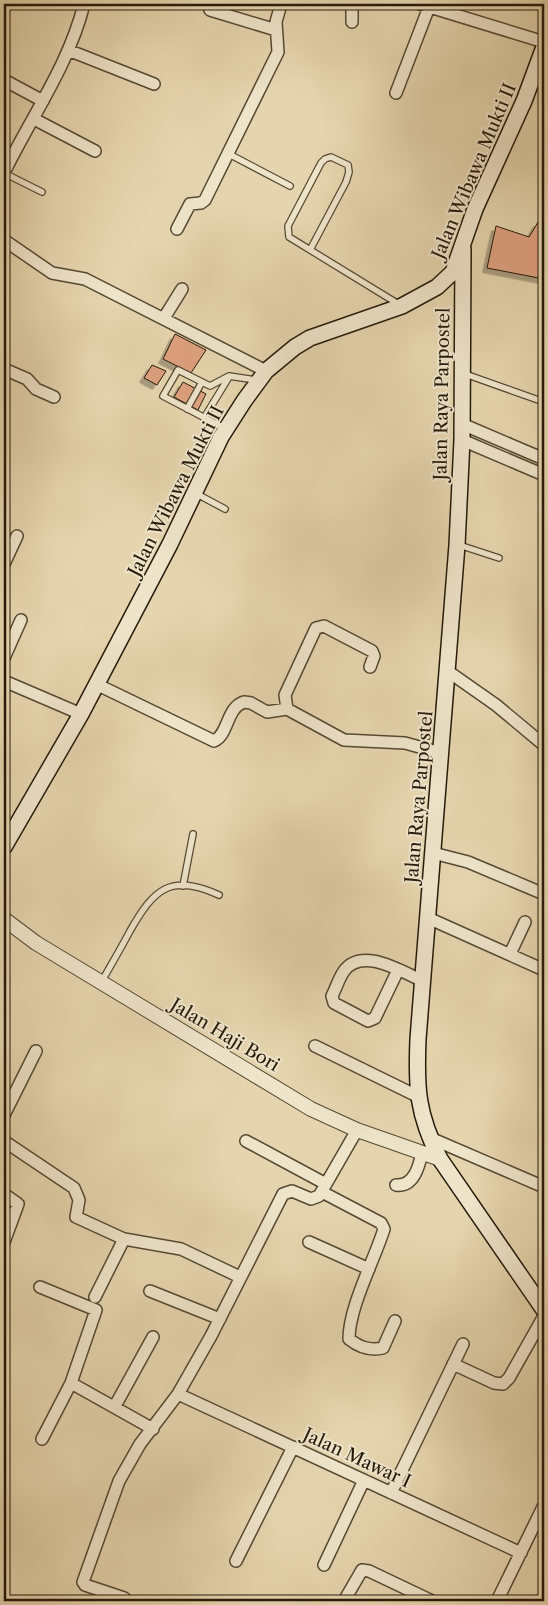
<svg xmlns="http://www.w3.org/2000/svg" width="548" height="1605" viewBox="0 0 548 1605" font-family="'Libre Caslon Text',serif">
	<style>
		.building { fill: #dea180; stroke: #261a0a; filter: url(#shadow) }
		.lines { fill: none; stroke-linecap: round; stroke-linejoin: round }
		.service-casing { stroke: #564933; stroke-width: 8 }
		.minor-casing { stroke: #564933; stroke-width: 14 }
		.tertiary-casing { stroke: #564933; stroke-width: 16 }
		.secondary-casing { stroke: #261a0a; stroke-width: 18 }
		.service { stroke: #eee4ca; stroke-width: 5.5 }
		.minor { stroke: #eee4ca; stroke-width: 11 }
		.tertiary { stroke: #eee4ca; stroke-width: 14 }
		.secondary { stroke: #eee4ca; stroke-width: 15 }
		.labels { text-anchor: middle; stroke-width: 4; stroke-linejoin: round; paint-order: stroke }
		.street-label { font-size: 18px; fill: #261a0a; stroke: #eee4ca }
	</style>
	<defs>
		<filter id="shadow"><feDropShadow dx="-4.5" dy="4.5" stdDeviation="0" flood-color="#0004"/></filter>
	</defs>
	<rect width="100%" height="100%" fill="#e5d5ae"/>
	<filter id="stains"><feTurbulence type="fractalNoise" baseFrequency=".004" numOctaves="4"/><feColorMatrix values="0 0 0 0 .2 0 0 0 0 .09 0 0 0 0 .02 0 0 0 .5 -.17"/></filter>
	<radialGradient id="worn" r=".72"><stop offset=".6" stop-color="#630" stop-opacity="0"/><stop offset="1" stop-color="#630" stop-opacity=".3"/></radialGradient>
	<path class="building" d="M538 222 544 225V279L487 268 496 226 529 237Z
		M175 334 206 350 191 373 163 359Z
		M152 365 166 371 157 385 144 378Z
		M183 382 206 394 198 410 174 397Z"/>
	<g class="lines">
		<defs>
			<path id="service" d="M227 153 290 186
				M4 173 42 192
				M310 250 346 182 349 172 348 165 331 157 325 159 321 163 288 226 289 237 400 305
				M465 374 544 402
				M187 409 202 382
				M204 418 229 377
				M226 429 163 396 178 370 210 386 229 376 256 380
				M195 493 225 509
				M459 545 499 558
				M183 886 193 834
				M102 981C111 965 121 948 130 931 154 889 170 873 219 895"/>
			<path id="minor" d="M352 4V22
				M420 4 544 42
				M210 10 276 30
				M68 50 154 84
				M4 80 43 101
				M396 93 429 7
				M34 119 95 151
				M4 173C31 117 69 65 84 4
				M177 229 190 204 201 203 205 200 278 52 276 22 281 4
				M4 240 52 273 85 279 266 371
				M164 318 182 289
				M4 369 27 379 36 389 54 397
				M462 424 544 459
				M462 440 544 475
				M4 564 17 536
				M4 658 21 620
				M449 672 496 705 544 745
				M4 681 81 714
				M96 684 214 741C229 734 226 708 244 702L251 703 267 712 287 709 344 740 405 743 441 753
				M287 709 285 695 316 628 324 626 372 651 374 656 370 667
				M433 853 468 862 544 894
				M428 918 544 970
				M510 954 525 922
				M398 970 375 1018 368 1021 334 1003 332 996C336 988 339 978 344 971 362 946 402 972 423 981
				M315 1046 417 1096
				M4 1115 36 1051
				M428 1137 544 1187
				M4 1141 74 1188 79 1200 76 1217 124 1239 181 1249 240 1277
				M246 1141 326 1184
				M396 1185C414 1187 419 1166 422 1153
				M322 1192 381 1223 384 1229C374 1261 349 1307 349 1339 359 1347 369 1351 383 1348L395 1321
				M4 1194 18 1204 4 1242
				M309 1242 369 1269
				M40 1287 96 1310 71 1383
				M150 1291 220 1319
				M95 1297 124 1239
				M453 1364 494 1383 503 1384 509 1378 544 1316
				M178 1394 521 1553
				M115 1406 153 1337
				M42 1439 71 1383 153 1429
				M391 1493 463 1344
				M236 1561 293 1447
				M324 1565 364 1480
				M127 1601 124 1598 85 1585 83 1582 119 1481 140 1444 178 1394 211 1336 283 1194 292 1191 311 1199 319 1196 357 1130
				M344 1601 362 1570 369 1571 432 1601
				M497 1601 544 1505"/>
			<path id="tertiary" d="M4 919 36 943 311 1109 357 1130 440 1159"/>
			<path id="secondary" d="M463 249 462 440 457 545 418 1039C416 1088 417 1114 440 1159L544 1310
				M4 847 81 714 170 544 221 437 244 401 266 371 295 347 310 338 402 306 437 287 453 272 475 209 524 101 544 47"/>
		</defs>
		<use href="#service" class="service-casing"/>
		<use href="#minor" class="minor-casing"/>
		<use href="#tertiary" class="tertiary-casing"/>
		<use href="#secondary" class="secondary-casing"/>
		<use href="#service" class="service"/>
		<use href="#minor" class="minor"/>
		<use href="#tertiary" class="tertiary"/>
		<use href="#secondary" class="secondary"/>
	</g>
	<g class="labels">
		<g class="street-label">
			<text transform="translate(474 171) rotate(-67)" y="6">Jalan Wibawa Mukti II</text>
			<text transform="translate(442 394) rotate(-89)" y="6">Jalan Raya Parpostel</text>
			<text transform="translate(176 491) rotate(-63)" y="6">Jalan Wibawa Mukti II</text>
			<text transform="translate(419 797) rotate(-85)" y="6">Jalan Raya Parpostel</text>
			<text transform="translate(225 1035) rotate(31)" y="6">Jalan Haji Bori</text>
			<text transform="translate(357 1458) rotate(25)" y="6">Jalan Mawar I</text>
		</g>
	</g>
	<rect width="548" height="1605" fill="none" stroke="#e5d5ae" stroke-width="20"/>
	<rect x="5" y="5" width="538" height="1595" fill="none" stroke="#261a0a" stroke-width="2.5"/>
	<rect x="10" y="10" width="528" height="1585" fill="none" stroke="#261a0a"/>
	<rect width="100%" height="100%" filter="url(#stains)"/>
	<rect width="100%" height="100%" fill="url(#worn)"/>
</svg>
